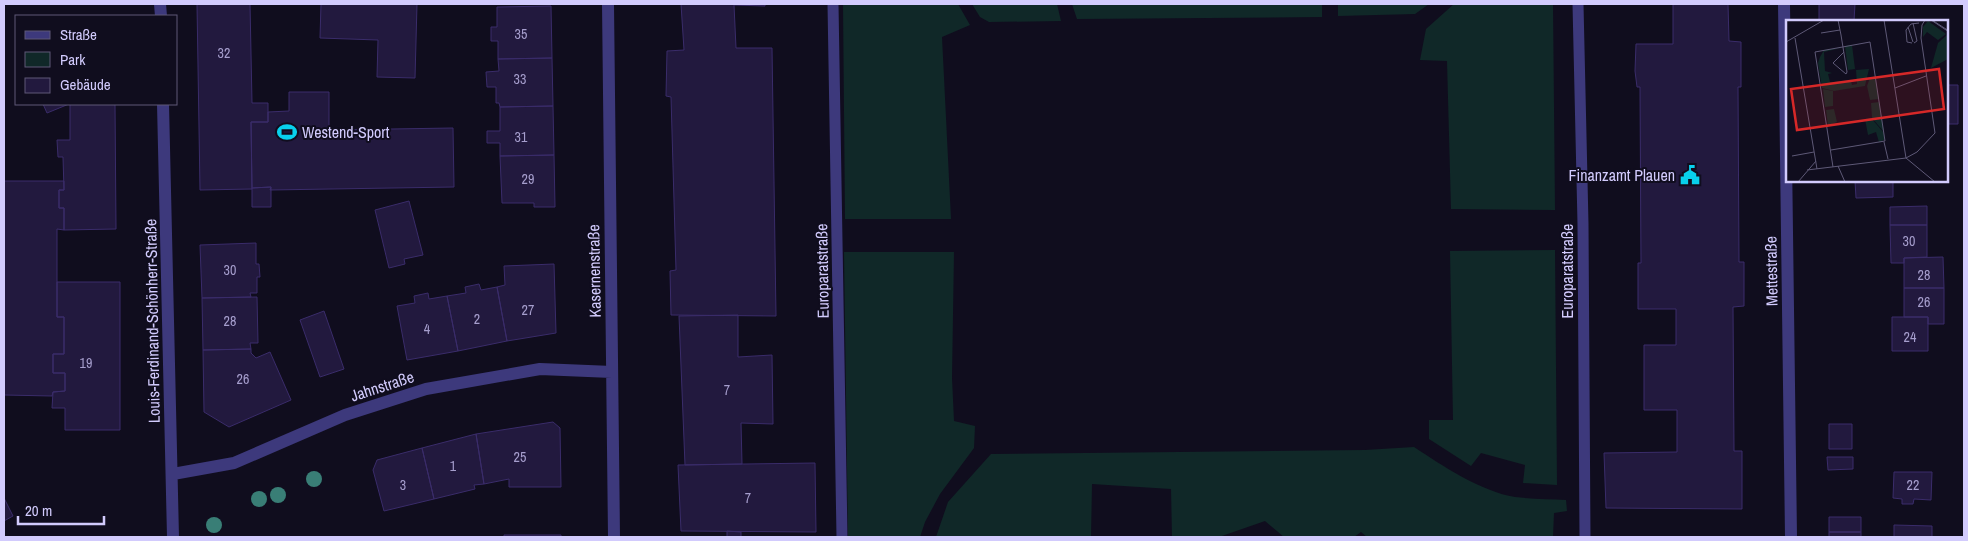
<svg xmlns="http://www.w3.org/2000/svg" width="1968" height="541" viewBox="0 0 1968 541" font-family="'Archivo Narrow',sans-serif">
	<style>
		.green { fill: #102828 }
		.building { fill: #22193e; stroke: #3a2c6a }
		.lines { fill: none; stroke-linecap: round; stroke-linejoin: round }
		.lane { stroke: #3d397c; stroke-width: 11 }
		.street { stroke: #3d397c; stroke-width: 12 }
		.tree { fill: #397e76 }
		.labels { text-anchor: middle; stroke-width: 4; stroke-linejoin: round; paint-order: stroke }
		.number-label { font-size: 14px; fill: #a69ecd }
		.poi-label { font-size: 16px; fill: #d2cbfd; stroke: #100d1e; text-anchor: start }
		.street-label { font-size: 16px; fill: #d2cbfd; stroke: #100d1e }
		.inset-road { fill: none; stroke: #5e5977; stroke-width: 1 }
		.view { fill: #d62828; fill-opacity: 0.15; stroke: #d62828; stroke-width: 2.5 }
		.inset-edge { fill: none; stroke: #d2cbfd; stroke-width: 2.5 }
	</style>
	<rect width="100%" height="100%" fill="#100d1e"/>
	<path class="green" d="M843 4H958L970 25 942 37 951 219H845Z
		M972 4H1057L1061 21 989 22 980 17Z
		M1072 4H1322V17L1077 19Z
		M1338 4H1429L1415 14 1338 16Z
		M1454 4H1553L1555 210 1451 209 1447 61 1420 60 1426 29Z
		M1555 250 1557 485 1523 483 1525 465 1481 453 1471 466 1429 439V420H1453L1450 251Z
		M844 252H954L952 378 954 421 975 426 974 448 940 494 925 522 920 537H848Z
		M1414 447C1441 465 1482 492 1515 497 1532 499 1549 499 1566 500L1567 511 1554 513 1553 537H1367L1361 532 1354 537H1284L1265 521 1219 537H1172L1171 489 1092 484 1091 537H936L948 502 991 454 1365 450Z"/>
	<path class="building" d="M197 4H250L252 103H268V122H251L252 189 200 190Z
		M321 4H417L415 78 377 77 378 40 320 38Z
		M681 4H765V6L734 5 736 48H772L776 316 671 315 670 271 676 270 671 97 666 96 667 51 684 50Z
		M1673 4H1728L1729 41 1741 42V87H1738L1739 262H1744V306L1733 307 1734 451H1742V509L1606 508 1604 453 1677 452V410H1644V345H1676V309H1638V263H1641L1640 87H1637L1635 71 1636 44H1673Z
		M1819 4H1855L1854 21H1819Z
		M551 6 552 58 498 59V41H491V27H497V7Z
		M552 58 553 106 500 107 499 103H496V87H487L486 72 499 71 498 59Z
		M1947 85H1958V124H1947Z
		M289 92H329V130L453 128 454 187 270 190 271 187 252 188 251 122H268V112L289 111Z
		M43 104H69L47 113Z
		M70 104H115L116 229 64 230V208H59V190H64L63 157H58L57 140H70Z
		M553 106 554 155 500 156V143H487V131H500V107Z
		M554 155 555 207H534V203H502L500 156Z
		M4 181H64V190H59V208H64V230L57 229V317H64V354H53V373H65V391L53 392 52 396 4 395Z
		M1855 181H1893V197L1856 198Z
		M271 187V207H252V188Z
		M409 201 423 255 404 259 405 264 389 268 375 210Z
		M1927 206V225H1890V207Z
		M1890 225H1927V257L1904 258V263H1891Z
		M256 243V264H259L260 277H257V293H250L251 297 202 298 200 245Z
		M1943 257 1944 288H1904V258Z
		M554 264 556 333 507 341 497 287 505 285 504 266Z
		M57 282H120V430H65V408H52L53 392 65 391V373H53V354H64V317H57Z
		M479 284 481 290 497 287 507 341 458 351 447 296 466 293 465 287Z
		M1904 288H1944V324H1928V317H1904Z
		M428 293 429 299 447 296 458 351 407 360 397 306 415 303 414 296Z
		M257 297 258 343H250L251 349 203 350 202 298Z
		M324 311 344 369 320 377 300 320Z
		M738 315V357L772 355 773 424 741 423 742 464 685 465 679 316Z
		M1892 317H1928V351H1892Z
		M251 349V353L256 358 270 352 291 400 229 427 204 412 203 350Z
		M553 422 560 428 561 487H509V479L484 484 476 434Z
		M1829 424H1852V449H1829Z
		M476 434 484 484 474 485 475 489 434 499 422 448Z
		M422 448 434 499 384 511 373 470 377 460Z
		M1827 457H1853V469L1828 470Z
		M815 463 816 532 681 531 678 465Z
		M1894 472H1932L1931 500 1914 499 1913 504H1902V499L1893 498Z
		M4 498 13 516 4 521Z
		M1829 517H1861V532H1829Z
		M1894 525 1932 526V537H1894Z
		M727 531 741 532V537H727Z
		M1829 532H1861V537H1829Z
		M504 535H561V537H504Z"/>
	<g class="lines">
		<path class="lane" d="M833 4 842 537
			M1578 4 1583 224 1585 537"/>
		<path class="street" d="M160 4 161 16
			M608 4 614 537
			M1784 4 1791 537
			M163 104 173 537
			M173 474 234 463 345 415 426 389 540 369 612 372"/>
	</g>
	<g class="tree">
		<circle cx="314" cy="479" r="8"/>
		<circle cx="278" cy="495" r="8"/>
		<circle cx="259" cy="499" r="8"/>
		<circle cx="214" cy="525" r="8"/>
	</g>
	<defs>
		<symbol id="stadium-bare" viewBox="-9 -9 18 18"><path d="M0-5a6.5 5 0 1 0 0 10a6.5 5 0 1 0 0-10ZM-3.5-1.8h7v3.6h-7Z" fill="#08d0ed" stroke="#100d1e" stroke-width="2.5" paint-order="stroke"/></symbol>
		<symbol id="civic-bare" viewBox="-9 -9 18 18"><path d="M-.6-6.5H3V-4.5H.6V-3L4-1V1h2V6H-6V1h2V-1L-.6-3ZM-1.2 2.5V6h2.4V2.5Z" fill="#08d0ed" stroke="#100d1e" stroke-width="2.5" paint-order="stroke"/></symbol>
	</defs>
	<g fill-rule="evenodd">
		<use href="#stadium-bare" x="273" y="118" width="28" height="28"/>
		<use href="#civic-bare" x="1676" y="161" width="28" height="28"/>
	</g>
	<g class="labels">
		<g class="number-label">
			<text x="521" y="39">35</text>
			<text x="224" y="58">32</text>
			<text x="520" y="84">33</text>
			<text x="521" y="142">31</text>
			<text x="528" y="184">29</text>
			<text x="1909" y="246">30</text>
			<text x="230" y="275">30</text>
			<text x="1924" y="280">28</text>
			<text x="1924" y="307">26</text>
			<text x="528" y="315">27</text>
			<text x="477" y="324">2</text>
			<text x="230" y="326">28</text>
			<text x="427" y="334">4</text>
			<text x="1910" y="342">24</text>
			<text x="86" y="368">19</text>
			<text x="243" y="384">26</text>
			<text x="727" y="395">7</text>
			<text x="520" y="462">25</text>
			<text x="453" y="471">1</text>
			<text x="403" y="490">3</text>
			<text x="1913" y="490">22</text>
			<text x="748" y="503">7</text>
		</g>
		<g class="poi-label">
			<text x="302" y="138">Westend-Sport</text>
			<text x="1675" y="181" text-anchor="end">Finanzamt Plauen</text>
		</g>
		<g class="street-label">
			<text transform="translate(594 271) rotate(-91)" y="6">Kasernenstraße</text>
			<text transform="translate(822 271) rotate(-91)" y="6">Europaratstraße</text>
			<text transform="translate(1567 271) rotate(-90)" y="6">Europaratstraße</text>
			<text transform="translate(1771 271) rotate(-91)" y="6">Mettestraße</text>
			<text transform="translate(152 321) rotate(-91)" y="6">Louis-Ferdinand-Schönherr-Straße</text>
			<text transform="translate(382 386) rotate(-18)" y="6">Jahnstraße</text>
		</g>
	</g>
	<g transform="translate(1786 20)">
		<rect width="162" height="162" fill="#100d1e"/>
		<path d="M142 1 160 14 152 20 141 12 137 17V7ZM161 15 162 39 145 48 152 23ZM66 25 69 49 62 50 59 26ZM55 28 38 32 39 51 46 53 42 54 44 62 65 61 66 65 71 64 70 50 83 49 79 66 48 71 36 68 32 43 34 37 38 30ZM89 56 93 79 84 80 81 66 84 58ZM37 69 47 71V86L39 87ZM93 82 98 112 86 98 85 83ZM48 89 51 102 42 106 40 90ZM85 98 98 113V120L93 122 90 112 82 115 79 99Z" fill="#102828"/>
		<path class="inset-road" d="M52 0 55 15 61 52 60 54 47 43 58 32M98 0 120 138 149 162M145 0 163 12M146 0 163 11M127 3 131 21 128 23M122 7 127 22M35 13 54 10M9 18 31 149M0 22 38 0M126 23 121 22 120 10 125 4 133 3M109 68 140 56M98 122 102 139M45 130 99 121 84 22 29 32 47 147M6 136 28 132M52 146 59 162M21 150 120 138 131 132 149 113 135 18 136 5 139 0M12 162 30 141"/>
		<path class="view" d="M153 49 158 89 11 110 5 69Z"/>
		<rect width="162" height="162" class="inset-edge"/>
	</g>
	<rect width="1968" height="541" fill="none" stroke="#d2cbfd" stroke-width="10"/>
	<rect x="15" y="15" width="162" height="90" fill="#100d1e" stroke="#5e5977"/>
	<rect x="25" y="31" width="25" height="8" fill="#3d397c" stroke="#5e5977"/>
	<text x="60" y="40" font-size="15" fill="#d2cbfd">Straße</text>
	<rect x="25" y="52" width="25" height="15" fill="#102828" stroke="#5e5977"/>
	<text x="60" y="65" font-size="15" fill="#d2cbfd">Park</text>
	<rect x="25" y="78" width="25" height="15" fill="#22193e" stroke="#5e5977"/>
	<text x="60" y="90" font-size="15" fill="#d2cbfd">Gebäude</text>
	<path d="M18 516v8h86v-8" fill="none" stroke="#d2cbfd" stroke-width="2.5"/>
	<text x="25" y="516" font-size="15" fill="#d2cbfd" stroke="#100d1e" stroke-width="4" paint-order="stroke">20 m</text>
</svg>
